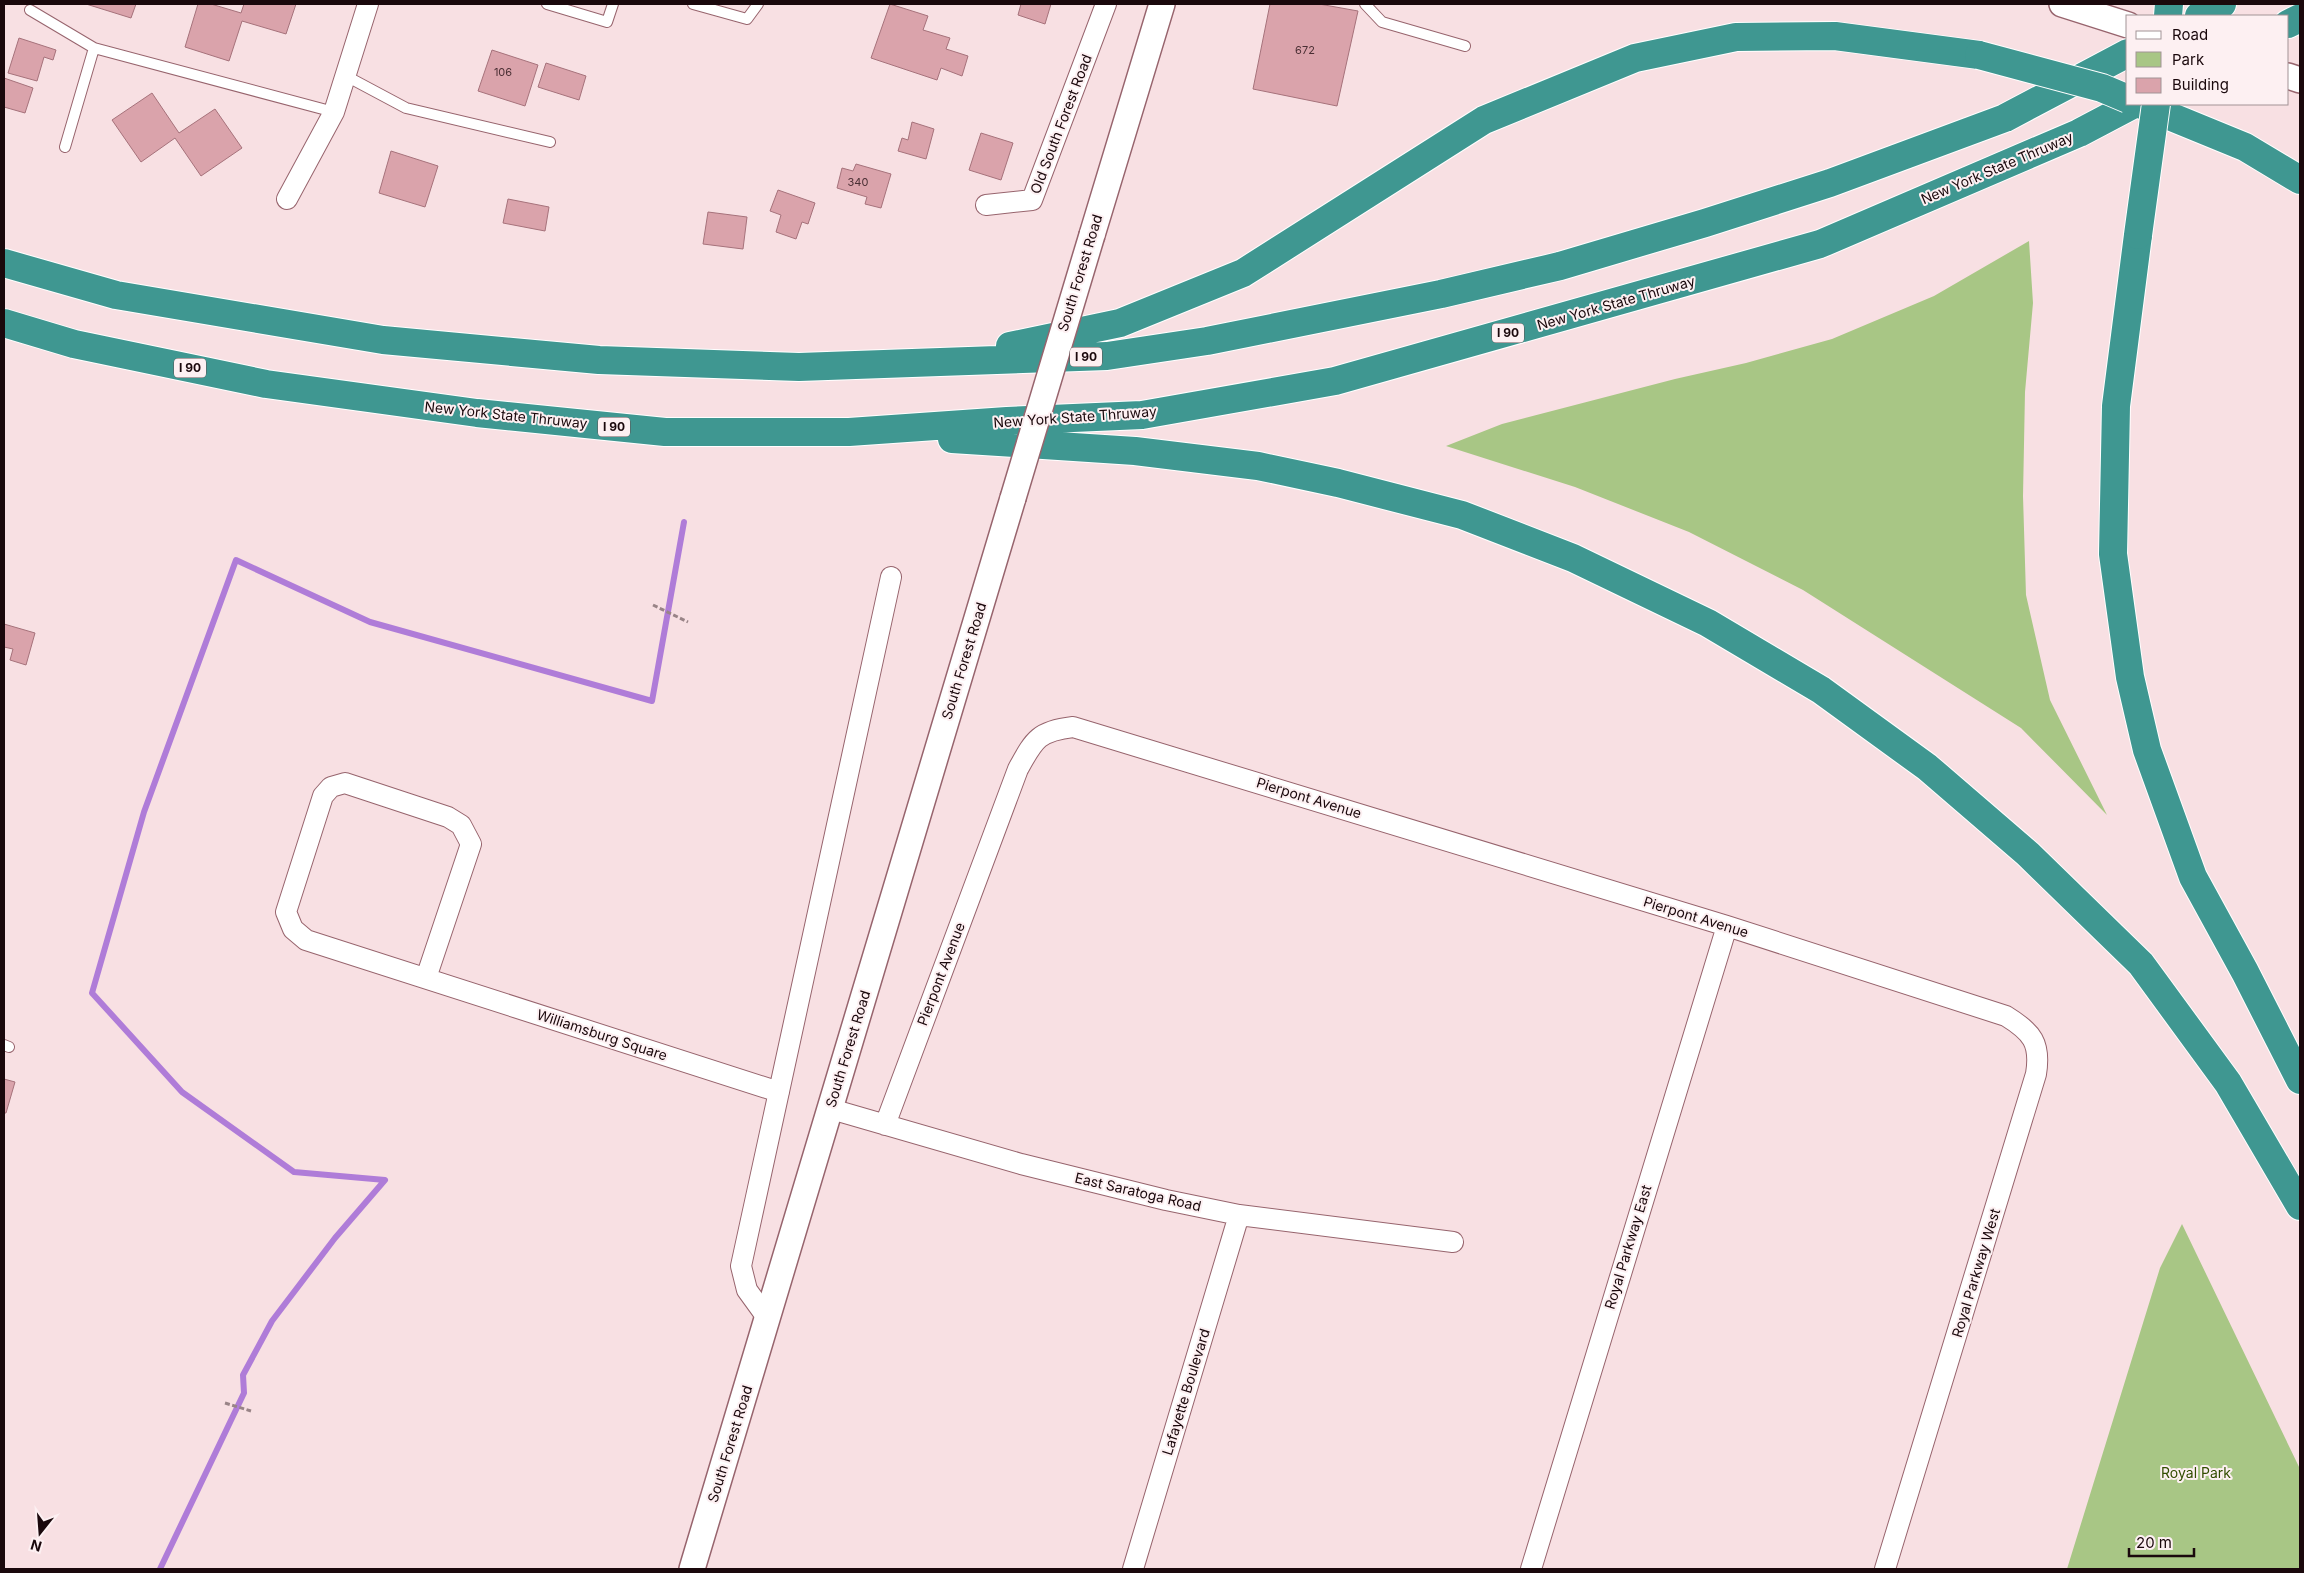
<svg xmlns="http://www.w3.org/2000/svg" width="2304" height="1573" viewBox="0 0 2304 1573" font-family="Inter,sans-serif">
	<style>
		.green { fill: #a8c685 }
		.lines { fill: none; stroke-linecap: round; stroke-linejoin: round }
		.stream { stroke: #af7cd8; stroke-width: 6 }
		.building { fill: #daa3ab; stroke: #a6727b }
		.service-casing { stroke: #97646d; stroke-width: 12 }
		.minor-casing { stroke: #97646d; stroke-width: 22 }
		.tertiary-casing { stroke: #97646d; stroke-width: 28 }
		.motorway-casing { stroke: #fff; stroke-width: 30 }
		.path { stroke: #998487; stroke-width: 3; stroke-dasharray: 5 2.5; stroke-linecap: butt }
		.service { stroke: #fff; stroke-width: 10 }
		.minor { stroke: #fff; stroke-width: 20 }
		.tertiary { stroke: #fff; stroke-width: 25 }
		.motorway { stroke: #3f9791; stroke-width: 28 }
		.tertiary-bridge-casing { stroke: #97646d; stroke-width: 28; stroke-linecap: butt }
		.motorway-bridge-casing { stroke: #fff; stroke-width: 30; stroke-linecap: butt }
		.tertiary-bridge { stroke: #fff; stroke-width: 25 }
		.motorway-bridge { stroke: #3f9791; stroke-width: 28 }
		.labels { text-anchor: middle; stroke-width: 4; stroke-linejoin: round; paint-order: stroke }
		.number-label { font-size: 11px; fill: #4a2f34 }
		.shield { fill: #fdf0f2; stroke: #5e4e51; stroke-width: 1 }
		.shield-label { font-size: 12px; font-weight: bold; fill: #1a080c }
		.street-label { font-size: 14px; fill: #1a080c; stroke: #fdf0f2 }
		.park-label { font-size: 14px; fill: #324d00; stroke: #fdf0f2 }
	</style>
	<rect width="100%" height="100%" fill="#f8e0e3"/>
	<path class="green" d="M2029 241 2033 303 2025 392 2023 496 2026 595 2050 700 2107 815 2021 728 1803 590 1689 532 1575 487 1446 446 1502 424 1675 379 1746 363 1832 339 1934 296Z
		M2182 1224 2300 1469V1569H2067L2160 1268Z"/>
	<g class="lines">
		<path class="stream" d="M160 1569 244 1393 243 1375 272 1321 335 1238 385 1180 294 1172 182 1092 92 993 144 812 236 560 370 622 652 701 684 522"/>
	</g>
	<path class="building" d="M86 4H136L131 18Z
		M198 4H211L241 13 244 4H296L286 34 242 21 229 61 185 47Z
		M890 4 928 16 923 30 950 38 946 49 968 56 962 76 941 68 937 80 871 58Z
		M1021 4H1051L1045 24 1018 15Z
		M1270 4H1319L1358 11 1337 106 1253 89Z
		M19 38 56 50 53 60 44 57 37 81 8 73Z
		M492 50 538 65 525 106 478 91Z
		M546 63 586 76 579 100 538 87Z
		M4 78 33 88 25 113 4 107Z
		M152 93 179 133 215 109 242 148 201 176 175 138 141 162 112 120Z
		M912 122 934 129 926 159 898 151 902 138 908 140Z
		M981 133 1013 143 1001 180 969 170Z
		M391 151 438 166 425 207 379 193Z
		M856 164 891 174 881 208 865 204 867 197 837 188 842 168 853 171Z
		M778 190 815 203 808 224 802 222 796 239 776 232 781 215 770 211Z
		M508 199 549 207 545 231 503 223Z
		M708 212 747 217 743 249 703 244Z
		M4 624 35 633 26 665 10 660 13 649 4 647Z
		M4 1079 15 1082 6 1113H4Z"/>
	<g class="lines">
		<defs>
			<path id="service" d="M547 4 607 22 613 4
				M693 4 747 19 758 4
				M1365 4 1382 22 1465 46
				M30 10 94 48 334 112
				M346 76 406 108 550 142
				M65 147 94 48
				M4 1045 9 1047"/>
			<path id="minor" d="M287 199 334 112 368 4
				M986 205 1032 200 1106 4
				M426 978 471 844 461 825 448 817 345 783 331 787 323 796 286 912 293 929 306 940 779 1092
				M831 1109 1021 1164 1166 1200 1239 1215 1453 1242
				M885 1125 1018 769C1034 740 1038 731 1073 727L1727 926 2006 1016C2032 1032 2041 1043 2036 1074L1885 1569
				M768 1319 747 1290 741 1266 891 577
				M1133 1569 1239 1215
				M1531 1569 1727 926"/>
			<path id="tertiary" d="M2062 4 2128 25
				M2288 76 2300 80
				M1092 235 1162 4
				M692 1569 1013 498"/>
			<path id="motorway" d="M2168 16 2169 4
				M2199 16 2222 4
				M2288 24 2300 18
				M2140 104 2245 147 2300 180
				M2138 235 2116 406 2113 554 2130 677 2147 750 2193 877 2245 972 2300 1080
				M4 263 116 295 383 340 599 360 799 367 1107 356 1207 341 1441 294 1560 266 1705 223 1830 183 2005 118 2128 53
				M4 323 74 344 266 384 477 413 665 432H849L1007 421 1142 415 1335 381 1820 244 2079 133 2134 104
				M1010 346 1120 323 1243 273 1484 120 1635 58 1736 37 1835 36 1979 55
				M952 439 1135 451 1258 466 1338 483 1462 515 1573 558 1708 623 1821 690 1927 767 2028 854 2141 964 2228 1083 2300 1206"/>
		</defs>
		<use href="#service" class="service-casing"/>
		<use href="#minor" class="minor-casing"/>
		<use href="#tertiary" class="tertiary-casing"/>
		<use href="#motorway" class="motorway-casing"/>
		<path class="path" d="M653 605 688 622
			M225 1403 251 1411"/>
		<use href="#service" class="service"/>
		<use href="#minor" class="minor"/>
		<use href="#tertiary" class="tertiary"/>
		<use href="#motorway" class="motorway"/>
		<defs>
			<path id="tertiary-bridge" d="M1013 498 1092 235"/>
			<path id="motorway-bridge" d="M1979 55 2102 88 2128 99
				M2138 235 2156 104"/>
		</defs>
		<use href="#tertiary-bridge" class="tertiary-bridge-casing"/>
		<use href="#motorway-bridge" class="motorway-bridge-casing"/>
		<use href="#tertiary-bridge" class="tertiary-bridge"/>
		<use href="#motorway-bridge" class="motorway-bridge"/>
	</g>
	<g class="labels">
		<g class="number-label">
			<text x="1305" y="54">672</text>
			<text x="503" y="76">106</text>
			<text x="858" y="186">340</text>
		</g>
		<g class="shield">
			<rect x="1492" y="323.5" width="32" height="19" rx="4"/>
			<rect x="1070" y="347.5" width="32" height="19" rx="4"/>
			<rect x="174" y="358.5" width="32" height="19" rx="4"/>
			<rect x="598" y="417.5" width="32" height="19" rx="4"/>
		</g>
		<g class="shield-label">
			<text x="1508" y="337">I 90</text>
			<text x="1086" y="361">I 90</text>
			<text x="190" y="372">I 90</text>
			<text x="614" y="431">I 90</text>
		</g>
		<g class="street-label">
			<text transform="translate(1061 124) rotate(-69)" y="5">Old South Forest Road</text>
			<text transform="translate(1997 168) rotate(-23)" y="5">New York State Thruway</text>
			<text transform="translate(1080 273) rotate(-73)" y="5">South Forest Road</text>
			<text transform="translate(1616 303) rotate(-16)" y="5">New York State Thruway</text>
			<text transform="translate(506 415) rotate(6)" y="5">New York State Thruway</text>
			<text transform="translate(1075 417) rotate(-4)" y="5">New York State Thruway</text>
			<text transform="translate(964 661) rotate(-73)" y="5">South Forest Road</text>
			<text transform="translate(1309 798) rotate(17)" y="5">Pierpont Avenue</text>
			<text transform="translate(1696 917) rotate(17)" y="5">Pierpont Avenue</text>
			<text transform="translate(941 974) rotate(-69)" y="5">Pierpont Avenue</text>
			<text transform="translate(602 1035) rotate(18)" y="5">Williamsburg Square</text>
			<text transform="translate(848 1049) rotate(-73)" y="5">South Forest Road</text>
			<text transform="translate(1138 1192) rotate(13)" y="5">East Saratoga Road</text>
			<text transform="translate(1628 1247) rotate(-73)" y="5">Royal Parkway East</text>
			<text transform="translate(1976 1273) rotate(-73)" y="5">Royal Parkway West</text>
			<text transform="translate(1186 1392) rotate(-73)" y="5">Lafayette Boulevard</text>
			<text transform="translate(730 1444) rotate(-73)" y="5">South Forest Road</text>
		</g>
		<g class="park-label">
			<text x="2196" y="1478">Royal Park</text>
		</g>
	</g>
	<rect width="2304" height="1573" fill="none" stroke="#1a080c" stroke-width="10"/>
	<rect x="2126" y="15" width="162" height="90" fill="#fdf0f2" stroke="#a29396"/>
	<rect x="2136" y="31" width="25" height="8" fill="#ffffff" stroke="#a29396"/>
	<text x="2172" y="40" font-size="15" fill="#1a080c">Road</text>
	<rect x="2136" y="52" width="25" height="15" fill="#a8c685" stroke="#a29396"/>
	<text x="2172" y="65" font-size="15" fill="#1a080c">Park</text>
	<rect x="2136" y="78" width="25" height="15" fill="#daa3ab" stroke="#a29396"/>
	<text x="2172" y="90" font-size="15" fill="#1a080c">Building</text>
	<g transform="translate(40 1533) rotate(197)" stroke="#fdf0f2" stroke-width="4" paint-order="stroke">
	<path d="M0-4L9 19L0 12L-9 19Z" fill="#1a080c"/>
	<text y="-8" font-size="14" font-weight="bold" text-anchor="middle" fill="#1a080c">N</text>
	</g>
	<path d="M2129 1548v8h65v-8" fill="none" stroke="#1a080c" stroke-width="2.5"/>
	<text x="2136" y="1548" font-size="15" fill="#1a080c" stroke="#fdf0f2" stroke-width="4" paint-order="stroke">20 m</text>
</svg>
